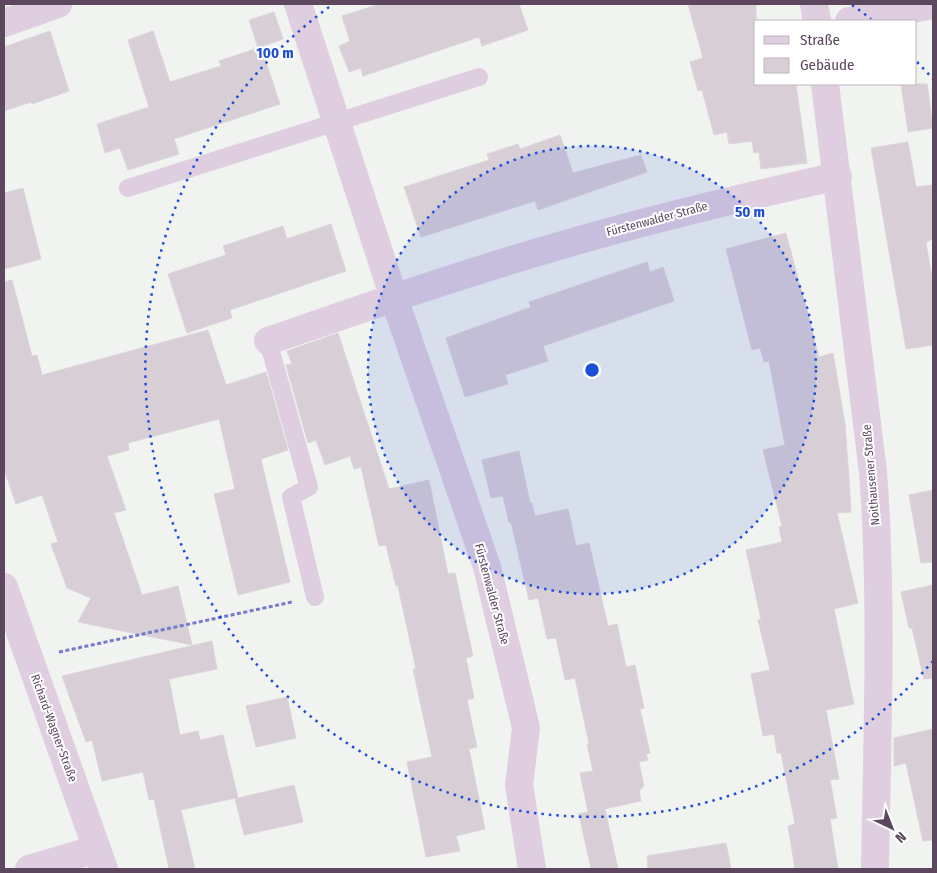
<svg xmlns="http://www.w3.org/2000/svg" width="937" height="873" viewBox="0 0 937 873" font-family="'Fira Sans Condensed',sans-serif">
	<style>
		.building { fill: #d8cfd6; stroke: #dcd4db }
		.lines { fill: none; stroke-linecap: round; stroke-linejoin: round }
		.path { stroke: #757ad0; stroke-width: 3; stroke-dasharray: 4 2.5; stroke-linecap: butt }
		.service { stroke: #decee0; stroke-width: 18 }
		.minor { stroke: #decee0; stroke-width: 28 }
		.ring { fill: none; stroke: #1d4ed8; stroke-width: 2.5; stroke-dasharray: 2.5 5 }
		.labels { text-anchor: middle; stroke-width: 4; stroke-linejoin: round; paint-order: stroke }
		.street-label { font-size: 12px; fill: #5c475e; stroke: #fff }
		.centre { fill: #1d4ed8; stroke: #fff; stroke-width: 2.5 }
		.ring-label { font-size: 15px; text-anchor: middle; font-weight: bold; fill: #1d4ed8; stroke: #fff; stroke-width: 4; stroke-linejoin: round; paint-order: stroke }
	</style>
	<rect width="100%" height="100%" fill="#f1f3f0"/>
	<path class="building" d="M380 4H519L528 30 482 46 479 37 363 76 361 68 349 72 339 46 350 41 342 16Z
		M688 4H756V84H796L807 163 761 169 759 152 754 153 752 141 729 144 727 132 714 135 702 90 698 91 690 62 703 58Z
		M274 12 283 39 261 47 280 104 174 139 179 154 128 170 120 148 105 153 97 124 149 107 128 40 153 31 170 82 221 66 219 61 258 48 249 20Z
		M50 31 69 91 32 104 31 102 4 111V47Z
		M901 84H927L933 128 908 132Z
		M560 135 573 173 641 155 647 172 538 210 535 201 421 237 404 187 489 160 487 154 518 144 520 149Z
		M908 142 916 187 933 185V238L926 243 933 284V345L906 349 871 148Z
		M23 188 41 259 4 269V193Z
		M331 224 346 271 230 310 232 318 187 333 168 274 226 255 223 246 283 226 287 239Z
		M786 233 819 357 833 353 845 424 849 479 851 512 837 513 858 603 834 609 854 704 826 710 839 779 830 780 837 818 830 819 838 869H795L788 826 795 824 781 753H777L774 734 763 736 751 674 770 670 758 620 761 619 746 550 782 542 779 527 782 526 763 450 785 445 769 361 764 362 760 348 752 350 726 249Z
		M647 262 650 272 663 267 674 301 543 346 548 361 505 375 508 384 465 397 446 338 531 307 529 302Z
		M12 280 32 356 37 355 42 375 208 330 226 385 266 372 288 450 261 459 290 582 238 595 214 494 235 489 219 419 128 443 129 450 107 456 126 510 114 513 142 595 178 586 192 645 78 622 91 598 67 588 51 544 58 542 42 495 16 504 4 469V282Z
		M338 333 389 489 429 480 448 574 455 573 458 587 473 656 466 658 474 698 467 700 477 747 469 749 485 829 456 836 460 851 426 857 407 762 432 757 413 669H416L398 586H396L386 545 379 546 361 467 354 469 350 456 325 465 316 440 308 443 286 365 292 364 287 351Z
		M519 451 530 503H532L535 516 568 509 576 546 589 543 608 626 617 624 626 667 635 665 644 708 640 709 650 753 646 754 648 760 639 762 644 786 639 791 641 801 599 810 605 809 618 869H591L579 814 588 812 580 773 593 771 587 744H589L575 678 565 680 556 638 547 639 538 598 529 600 511 522 509 523 503 496 491 498 482 460Z
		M933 490V562L921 563 909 495Z
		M933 585V678L924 679 912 628H909L901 592Z
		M212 641 217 669 169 679 180 735 198 731 200 740 223 735 238 798 294 785 303 822 244 835 235 798 181 810 195 869H169L154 799 149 800 143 772 102 781 92 740 86 742 62 676Z
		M287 697 296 738 256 747 246 706Z
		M933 729V840L923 841 906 763 894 766V738Z
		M726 843 731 869H648L647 856Z"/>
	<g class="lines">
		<path class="path" d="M59 652 292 602"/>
		<path class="service" d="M128 188 479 77
			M268 341 309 487 291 497 315 597"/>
		<path class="minor" d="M298 4 394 298 487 567 526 728 519 785 532 869
			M814 4 817 21
			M849 21 933 5
			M4 23 58 4
			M825 84 873 472C883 604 877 737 875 869
			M268 341C364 308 461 274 559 246 651 219 744 197 838 176
			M4 587 104 869
			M29 869 97 849"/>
	</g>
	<circle cx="592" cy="370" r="224" fill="#1d4ed8" fill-opacity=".12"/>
	<g class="ring">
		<circle cx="592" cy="370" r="224"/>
		<path d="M933 661A448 448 0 1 1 332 5M852 5A448 448 0 0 1 871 19M917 62A448 448 0 0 1 933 79"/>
	</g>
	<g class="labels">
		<g class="street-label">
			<text transform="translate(657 219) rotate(-15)" y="4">Fürstenwalder Straße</text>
			<text transform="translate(871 475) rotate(-95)" y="4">Noithausener Straße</text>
			<text transform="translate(492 594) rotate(75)" y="4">Fürstenwalder Straße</text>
			<text transform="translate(54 728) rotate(70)" y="4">Richard-Wagner-Straße</text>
		</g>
	</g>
	<circle cx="592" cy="370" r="8" class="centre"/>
	<g class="ring-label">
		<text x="275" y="58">100 m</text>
		<text x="750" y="217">50 m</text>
	</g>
	<rect width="937" height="873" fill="none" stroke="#5c475e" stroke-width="10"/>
	<rect x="754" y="20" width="162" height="65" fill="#ffffff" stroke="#beb5bf"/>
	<rect x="764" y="36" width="25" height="8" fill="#decee0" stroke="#beb5bf"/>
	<text x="800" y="45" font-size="15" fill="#5c475e">Straße</text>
	<rect x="764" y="58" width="25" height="15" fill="#d8cfd6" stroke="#beb5bf"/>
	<text x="800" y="70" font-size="15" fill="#5c475e">Gebäude</text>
	<g transform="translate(892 828) rotate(137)" stroke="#ffffff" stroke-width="4" paint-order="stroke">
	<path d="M0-4L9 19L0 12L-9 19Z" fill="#5c475e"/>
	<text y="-8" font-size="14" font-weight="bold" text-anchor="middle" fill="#5c475e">N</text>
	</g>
</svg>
